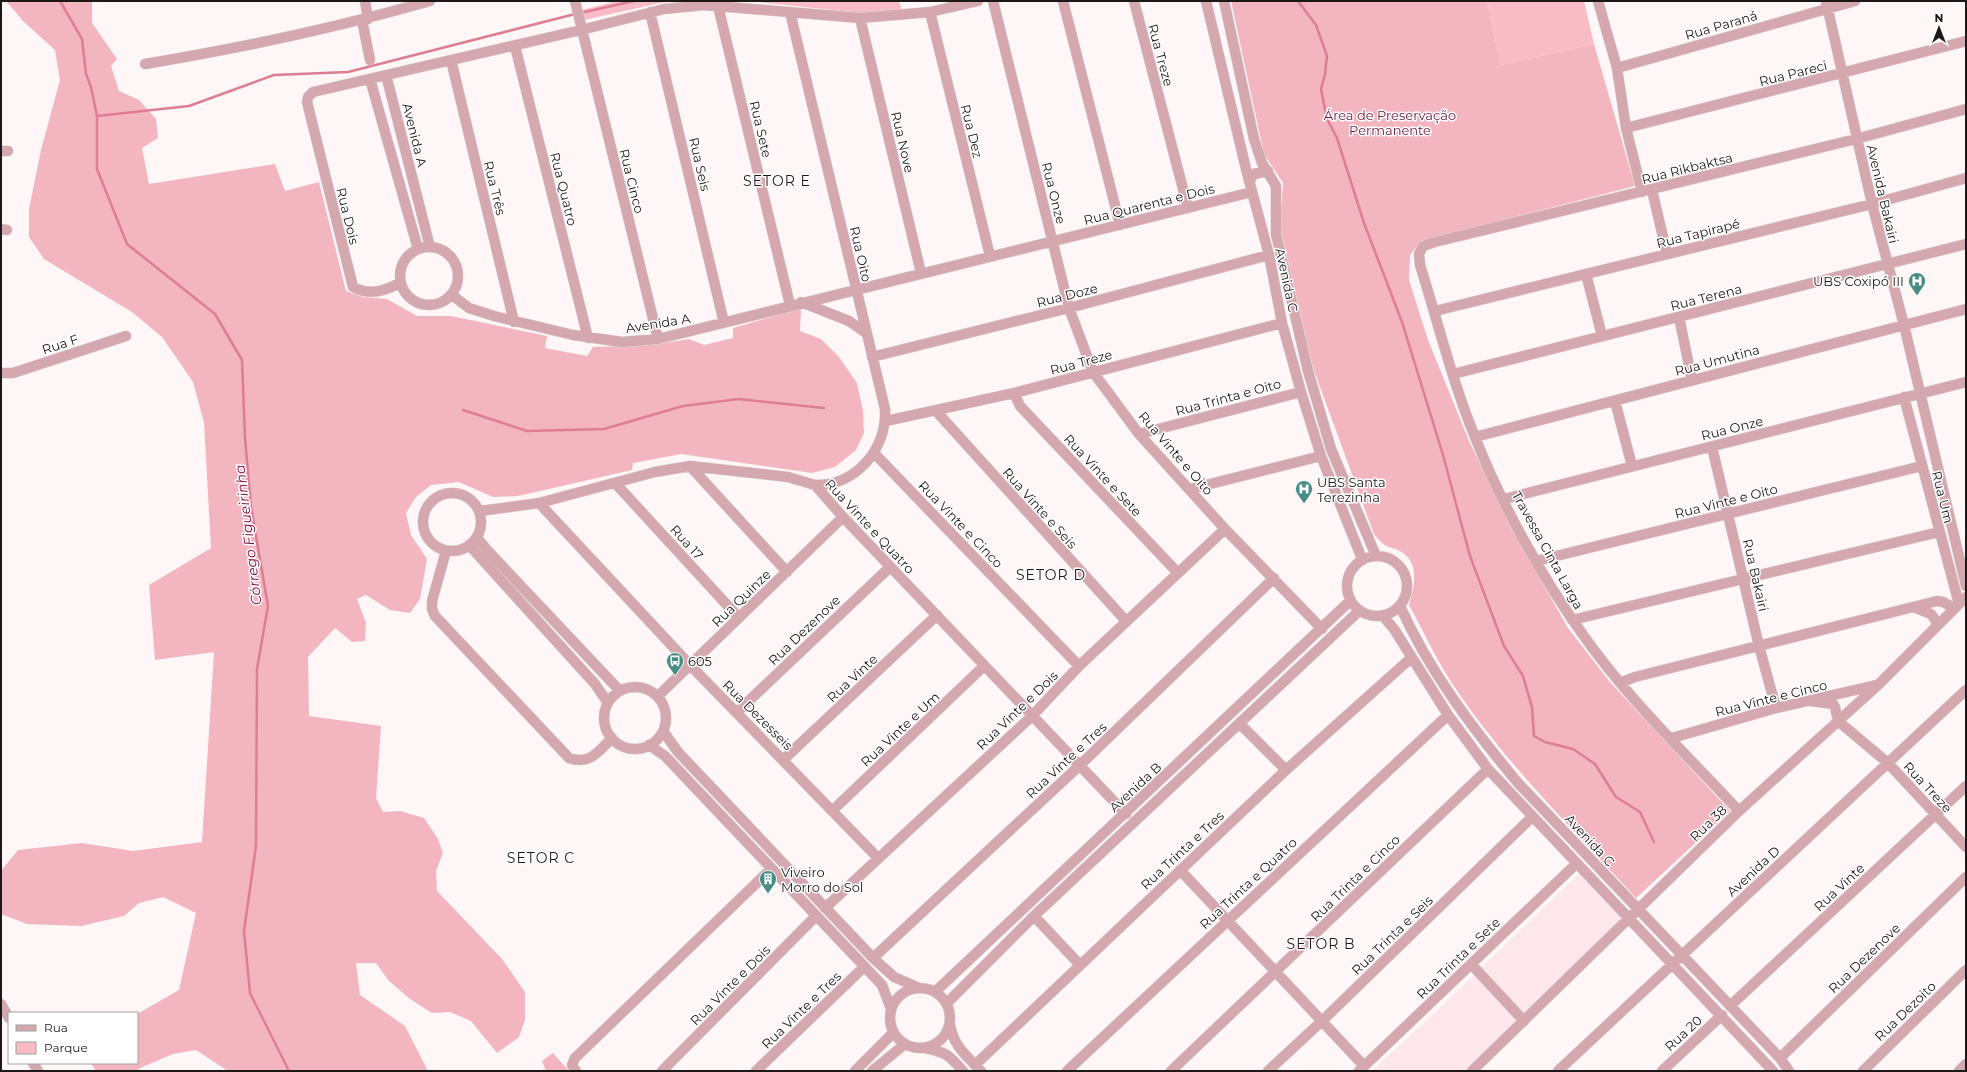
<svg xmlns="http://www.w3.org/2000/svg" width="1967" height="1072" viewBox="0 0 1967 1072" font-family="Montserrat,sans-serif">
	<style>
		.built { fill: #fee7eb }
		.green { fill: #f9bcc7 }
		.forest { fill: #f3b6c1 }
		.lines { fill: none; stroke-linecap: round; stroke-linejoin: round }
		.stream { stroke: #de7e93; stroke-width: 2.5 }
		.minor-casing { stroke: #dad2d3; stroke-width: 11 }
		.minor { stroke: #d5a8b0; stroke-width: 10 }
		.labels { text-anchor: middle; stroke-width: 3; stroke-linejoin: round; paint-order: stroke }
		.street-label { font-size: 13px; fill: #1c1718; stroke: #fff }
		.park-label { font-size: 13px; fill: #6e1834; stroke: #fff }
		.poi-label { font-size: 13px; fill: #1c1718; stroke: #fff; text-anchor: start }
		.neighbourhood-label { font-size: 14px; letter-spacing: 1px; fill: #1c1718; stroke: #fff }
		.water-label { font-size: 14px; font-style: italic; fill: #85103c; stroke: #fff }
	</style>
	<rect width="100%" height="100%" fill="#fef6f7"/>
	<path class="built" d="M1579 874 1623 920 1524 1014 1480 969Z
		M1474 976 1518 1021 1465 1071H1372Z"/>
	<path class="green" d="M617 1H676L660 3 584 20 582 10Z
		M749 1H899L902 11 860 13Z
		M1487 1H1584L1594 44 1501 65Z"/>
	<path class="forest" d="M6 1H92V23L117 59 111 66 119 91 139 100 156 119 158 138 142 148 149 184 275 164 285 191 319 182 346 291 363 297 387 299 417 316H451L547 336 545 348 587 356 593 347 652 345 689 339 704 345 733 338V328L801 308 800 331 821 339 839 357 857 383 863 411 864 433 856 450 835 467 812 473 681 454 633 463 632 470 518 496 493 497 459 482 431 485 416 497 406 513 411 535 427 559 420 599 410 613 390 610 366 595 357 599 366 623 365 641 352 642 335 628 308 657 309 716 381 726 376 798 383 812 400 811 424 818 438 839 443 853 436 871 437 891 502 959 525 992V1020L519 1037 497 1053 471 1021 450 1012 432 1013 410 999 389 981 376 963H356L360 995 405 1026 428 1071H228L196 1050 173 1054 140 1068 137 1071H96L91 1063H137V1014L179 990 196 913 163 897 139 903 124 916 81 926 27 924 1 914V871L18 850 82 843 133 851 202 842 214 652 155 660 149 585 211 548 204 422 193 382 162 337 132 312 44 259 29 237V209L41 150 60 80 55 50 23 21Z
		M1231 1H1487L1501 65 1594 44 1635 186 1421 241 1410 255 1409 280 1428 340 1469 441 1510 526 1568 628 1609 681 1730 811 1636 898C1572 828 1502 760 1450 680 1435 657 1423 630 1409 605 1414 586 1421 563 1400 551 1395 548 1389 548 1385 545 1381 543 1377 537 1374 534L1313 368 1280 226 1283 183 1264 154Z
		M553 1053 569 1071H546L542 1061Z"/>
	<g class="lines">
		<path class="stream" d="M60 1 82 39 86 74 91 87 97 116V169L127 244 215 314 242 360 245 438 251 507 268 606 257 669 256 846 244 931 250 993 289 1071
			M1298 1 1316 25 1327 56 1325 74 1321 89 1327 119 1337 138 1364 223 1402 322 1443 455 1470 556 1504 646 1523 676 1532 707 1534 736 1545 742 1573 749 1595 764 1616 797 1640 812 1654 842
			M580 13 634 1
			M97 116 189 106 274 75 348 72 575 14
			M463 410 527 431 604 429 683 406 739 399 824 408"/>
		<defs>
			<path id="minor" d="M365 1 368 19
				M575 1 658 339
				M993 1 1069 308 1093 372 1139 434 1225 529 1322 629
				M1063 1 1120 225
				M1134 1 1188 208
				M1206 1 1246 169 1269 255 1282 323 1301 392 1321 456 1362 559
				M1224 1 1254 139 1262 163 1276 186V234L1308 371 1331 449 1376 556
				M1598 1 1617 68 1626 128 1642 192
				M1826 1 1872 204 1904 325 1966 586
				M718 6 790 305
				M650 12 724 323
				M790 12 885 409C887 449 856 486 815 485
				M930 12 990 256
				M860 18 921 273
				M362 20 370 60
				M515 46 588 338
				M451 60 514 322
				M145 64C241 48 336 28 430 1
				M1617 68 1855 1
				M386 75 430 247
				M370 79 418 249
				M1626 128 1966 41
				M1 151H8
				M1249 182 1254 174 1268 171
				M1652 190 1667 254
				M1 229 7 230
				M400 276a29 29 0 1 1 58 0a29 29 0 1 1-58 0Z
				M1586 274 1602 336
				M400 283C384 291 370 296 353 287L307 102 308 97 313 92 581 30 664 9 704 5 860 18 930 12 978 1
				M452 295 469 308 494 316 573 335 622 342 658 339 1252 192
				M801 302 849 321 866 333
				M1435 311 1872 204 1966 178
				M1679 317 1692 380
				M872 357 1069 308 1269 255
				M1 373H13L126 336
				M1453 374 1966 244
				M1014 393 1020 406 1177 572
				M1904 397 1959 604
				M1615 401 1632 466
				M936 411 1126 621
				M886 421 1014 393 1282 323
				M1139 434 1301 392
				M1475 437 1966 309
				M1712 447 1759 646 1776 708
				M874 453 1079 666
				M690 466 787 572
				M616 484 739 618
				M1190 489 1321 456
				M423 522a29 29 0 1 1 58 0a29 29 0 1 1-58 0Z
				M1504 499 1966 382
				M539 503 690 665 878 858
				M480 511 539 503 655 472 690 466 788 477 815 485 843 517 1126 814
				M477 538 488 551 620 691
				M469 545 595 684 608 703
				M446 551 432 601V609L435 616 569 758C590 765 598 752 612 738
				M1347 586a30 30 0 1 1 60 0a30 30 0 1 1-60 0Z
				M1536 561 1922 466
				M1400 606C1429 671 1473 729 1518 783L1780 1058 1789 1071
				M1916 608 1931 614 1938 624
				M1383 616 1394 629 1448 715 1488 769 1773 1071
				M1572 620 1939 532
				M1620 683 1635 677 1937 601 1943 602 1954 608
				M604 718a31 31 0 1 1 62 0a31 31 0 1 1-62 0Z
				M658 696 843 517
				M1811 701 1833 704 1835 707 1838 721 1888 763 1966 847
				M737 712 890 567
				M1240 724 1286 770
				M663 731 678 752 873 958 894 977 917 987
				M1672 738 1776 708 1877 685
				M649 745 665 756 882 985 891 1009
				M784 759 937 615
				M833 810 984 666
				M1739 811C1685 753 1626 697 1581 632 1541 576 1500 501 1475 437 1452 381 1438 322 1420 265L1419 254 1423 246 1435 242 1856 139 1966 109
				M1180 870 1364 1066
				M825 908 1032 716 1079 666 1225 529
				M1034 916 1080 965
				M873 958 1079 766 1274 578
				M1471 964 1524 1021
				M890 1018a30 30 0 1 1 60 0a30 30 0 1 1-60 0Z
				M936 991 1350 601
				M947 1003 1034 916 1359 611
				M1 1004 9 1018
				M1730 1006 1966 786
				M950 1025C954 1047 966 1055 981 1071
				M925 1048C946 1052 949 1055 963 1071
				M1780 1058 1966 877
				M33 1063 38 1071
				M975 1065 1286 770 1411 658
				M576 1071 572 1065 575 1058 771 869
				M662 1071 815 917
				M756 1071 864 967
				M855 1071 893 1033
				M872 1071 905 1044
				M1067 1071 1448 715
				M1171 1071 1488 769
				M1268 1071 1322 1021 1532 817
				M1359 1071 1576 864
				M1472 1071 1739 811 1878 685 1966 597
				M1558 1071 1966 690
				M1662 1071 1722 1015
				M1863 1071 1966 970
				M1959 1071 1966 1064"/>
		</defs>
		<use href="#minor" class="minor-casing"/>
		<use href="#minor" class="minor"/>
	</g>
	<defs>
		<symbol id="hospital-pin" viewBox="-11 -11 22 30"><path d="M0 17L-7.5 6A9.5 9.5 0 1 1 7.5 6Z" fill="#468d85" stroke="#fff"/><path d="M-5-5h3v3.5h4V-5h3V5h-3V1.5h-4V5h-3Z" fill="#fff"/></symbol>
		<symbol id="bus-pin" viewBox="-11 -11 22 30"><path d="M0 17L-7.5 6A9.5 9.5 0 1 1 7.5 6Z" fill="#468d85" stroke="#fff"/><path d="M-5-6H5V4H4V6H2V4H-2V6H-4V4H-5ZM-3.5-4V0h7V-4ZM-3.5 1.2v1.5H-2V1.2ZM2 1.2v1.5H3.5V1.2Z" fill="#fff"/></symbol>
		<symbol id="building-pin" viewBox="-11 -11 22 30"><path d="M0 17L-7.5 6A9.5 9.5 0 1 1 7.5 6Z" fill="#468d85" stroke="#fff"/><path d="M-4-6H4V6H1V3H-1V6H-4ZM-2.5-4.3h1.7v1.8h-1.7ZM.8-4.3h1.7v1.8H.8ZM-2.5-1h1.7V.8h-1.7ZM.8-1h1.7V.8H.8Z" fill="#fff"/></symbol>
	</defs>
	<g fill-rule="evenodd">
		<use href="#hospital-pin" x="1907" y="271" width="20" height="27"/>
		<use href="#hospital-pin" x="1294" y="479" width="20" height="27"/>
		<use href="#bus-pin" x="665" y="651" width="20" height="27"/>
		<use href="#building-pin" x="758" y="869" width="20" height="27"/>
	</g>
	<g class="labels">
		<g class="street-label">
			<text transform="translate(1721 25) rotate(-16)" y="5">Rua Paraná</text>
			<text transform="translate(1161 55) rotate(75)" y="5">Rua Treze</text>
			<text transform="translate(1793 73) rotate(-14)" y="5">Rua Pareci</text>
			<text transform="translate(761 129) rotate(77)" y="5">Rua Sete</text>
			<text transform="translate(972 131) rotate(76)" y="5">Rua Dez</text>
			<text transform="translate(415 135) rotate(76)" y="5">Avenida A</text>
			<text transform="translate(903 142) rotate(77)" y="5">Rua Nove</text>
			<text transform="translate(700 164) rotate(77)" y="5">Rua Seis</text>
			<text transform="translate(1687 168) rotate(-14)" y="5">Rua Rikbaktsa</text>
			<text transform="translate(632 181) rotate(76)" y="5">Rua Cinco</text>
			<text transform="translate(495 188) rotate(76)" y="5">Rua Três</text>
			<text transform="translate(564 189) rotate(76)" y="5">Rua Quatro</text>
			<text transform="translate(1054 193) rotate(76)" y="5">Rua Onze</text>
			<text transform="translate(1883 194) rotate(77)" y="5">Avenida Bakairi</text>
			<text transform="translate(1149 204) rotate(-14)" y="5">Rua Quarenta e Dois</text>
			<text transform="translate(348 216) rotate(76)" y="5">Rua Dois</text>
			<text transform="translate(1698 233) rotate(-14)" y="5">Rua Tapirapé</text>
			<text transform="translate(861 254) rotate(77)" y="5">Rua Oito</text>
			<text transform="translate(1287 280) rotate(78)" y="5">Avenida C</text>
			<text transform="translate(1067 295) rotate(-14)" y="5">Rua Doze</text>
			<text transform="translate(1706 297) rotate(-14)" y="5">Rua Terena</text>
			<text transform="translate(658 323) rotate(-9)" y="5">Avenida A</text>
			<text transform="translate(60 344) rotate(-18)" y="5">Rua F</text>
			<text transform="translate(1717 360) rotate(-15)" y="5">Rua Umutina</text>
			<text transform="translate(1081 362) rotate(-15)" y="5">Rua Treze</text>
			<text transform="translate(1228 397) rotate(-15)" y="5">Rua Trinta e Oito</text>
			<text transform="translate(1732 428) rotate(-14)" y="5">Rua Onze</text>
			<text transform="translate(1176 453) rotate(49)" y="5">Rua Vinte e Oito</text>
			<text transform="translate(1103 475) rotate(47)" y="5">Rua Vinte e Sete</text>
			<text transform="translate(1943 497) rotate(76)" y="5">Rua Um</text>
			<text transform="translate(1726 501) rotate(-14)" y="5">Rua Vinte e Oito</text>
			<text transform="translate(1040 508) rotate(48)" y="5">Rua Vinte e Seis</text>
			<text transform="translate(961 524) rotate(46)" y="5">Rua Vinte e Cinco</text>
			<text transform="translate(870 526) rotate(47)" y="5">Rua Vinte e Quatro</text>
			<text transform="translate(687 542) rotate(48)" y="5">Rua 17</text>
			<text transform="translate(1548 550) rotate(61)" y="5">Travessa Cinta Larga</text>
			<text transform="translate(1756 575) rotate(77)" y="5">Rua Bakairi</text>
			<text transform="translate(741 598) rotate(-44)" y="5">Rua Quinze</text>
			<text transform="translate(804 630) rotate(-44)" y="5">Rua Dezenove</text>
			<text transform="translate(852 678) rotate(-43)" y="5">Rua Vinte</text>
			<text transform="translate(1771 698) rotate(-14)" y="5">Rua Vinte e Cinco</text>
			<text transform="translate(1017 710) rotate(-44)" y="5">Rua Vinte e Dois</text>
			<text transform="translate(758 715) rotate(45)" y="5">Rua Dezesseis</text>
			<text transform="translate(900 729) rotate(-43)" y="5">Rua Vinte e Um</text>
			<text transform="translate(1066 760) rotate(-43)" y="5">Rua Vinte e Tres</text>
			<text transform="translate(1135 787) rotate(-43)" y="5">Avenida B</text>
			<text transform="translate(1928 787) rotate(47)" y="5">Rua Treze</text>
			<text transform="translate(1708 823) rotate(-44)" y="5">Rua 38</text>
			<text transform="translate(1590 840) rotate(47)" y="5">Avenida C</text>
			<text transform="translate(1182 850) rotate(-43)" y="5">Rua Trinta e Tres</text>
			<text transform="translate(1753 871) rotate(-43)" y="5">Avenida D</text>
			<text transform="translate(1355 878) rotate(-44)" y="5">Rua Trinta e Cinco</text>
			<text transform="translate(1248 883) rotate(-43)" y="5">Rua Trinta e Quatro</text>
			<text transform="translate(1839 887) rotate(-43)" y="5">Rua Vinte</text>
			<text transform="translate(1392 935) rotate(-44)" y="5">Rua Trinta e Seis</text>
			<text transform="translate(1458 958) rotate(-44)" y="5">Rua Trinta e Sete</text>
			<text transform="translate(1864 958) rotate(-44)" y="5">Rua Dezenove</text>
			<text transform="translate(730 985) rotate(-45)" y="5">Rua Vinte e Dois</text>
			<text transform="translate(801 1010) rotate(-44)" y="5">Rua Vinte e Tres</text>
			<text transform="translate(1905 1011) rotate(-44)" y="5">Rua Dezoito</text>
			<text transform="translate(1683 1033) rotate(-43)" y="5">Rua 20</text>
		</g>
		<g class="park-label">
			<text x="1390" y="120">Área de Preservação<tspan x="1390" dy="15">Permanente</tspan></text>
		</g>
		<g class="poi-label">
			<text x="1904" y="286" text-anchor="end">UBS Coxipó III</text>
			<text x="1317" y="487">UBS Santa<tspan x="1317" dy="15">Terezinha</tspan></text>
			<text x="688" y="666">605</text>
			<text x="781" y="877">Viveiro<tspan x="781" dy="15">Morro do Sol</tspan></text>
		</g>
		<g class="neighbourhood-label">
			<text x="777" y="186">SETOR E</text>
			<text x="1051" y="580">SETOR D</text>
			<text x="541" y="863">SETOR C</text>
			<text x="1321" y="949">SETOR B</text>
		</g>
		<g class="water-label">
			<text transform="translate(248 535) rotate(-97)" y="5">Córrego Figueirinha</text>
		</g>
	</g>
	<rect width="1967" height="1072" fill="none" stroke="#1c1718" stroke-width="4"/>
	<rect x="8" y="1012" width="130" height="52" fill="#ffffff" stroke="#a4a2a3"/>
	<rect x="16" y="1025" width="20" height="6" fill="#d5a8b0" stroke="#a4a2a3"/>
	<text x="44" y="1032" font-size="12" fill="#1c1718">Rua</text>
	<rect x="16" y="1042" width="20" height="12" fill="#f9bcc7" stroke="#a4a2a3"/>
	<text x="44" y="1052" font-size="12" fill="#1c1718">Parque</text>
	<g transform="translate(1939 28)" stroke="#ffffff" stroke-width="3" paint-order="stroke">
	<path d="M0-3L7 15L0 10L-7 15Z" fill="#1c1718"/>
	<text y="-6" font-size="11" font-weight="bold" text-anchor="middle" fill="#1c1718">N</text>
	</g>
</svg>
